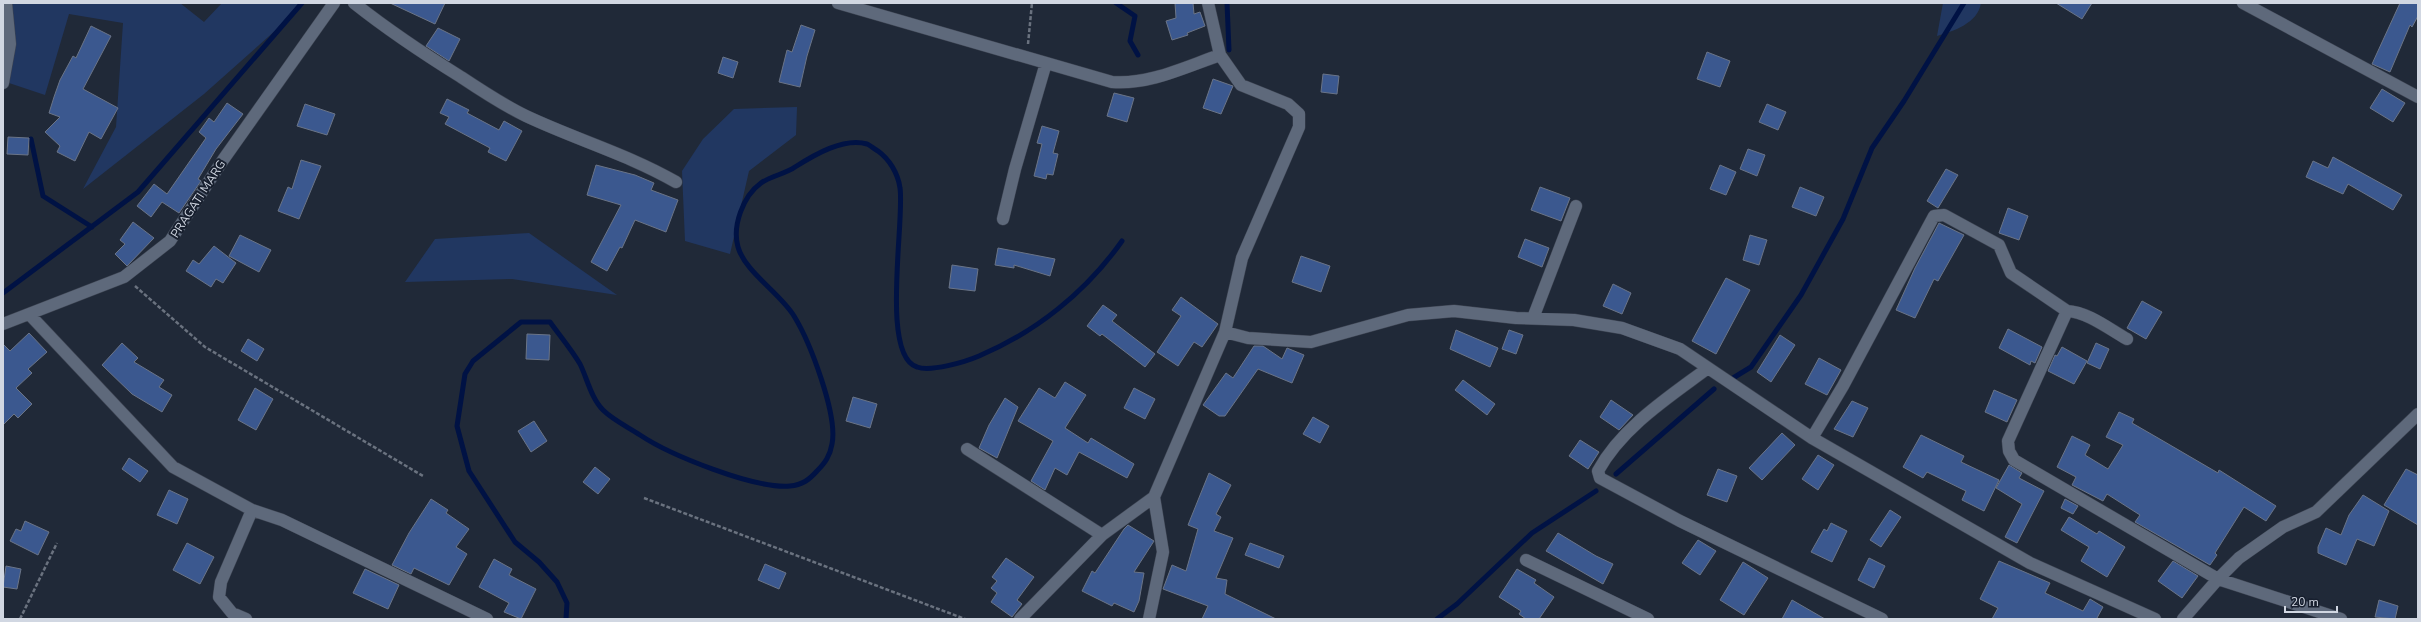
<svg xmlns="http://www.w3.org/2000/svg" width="2421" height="622" viewBox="0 0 2421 622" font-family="'Nunito Sans',sans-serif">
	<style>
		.green { fill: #213761 }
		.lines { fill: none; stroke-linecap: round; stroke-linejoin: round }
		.stream { stroke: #001244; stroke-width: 5 }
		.building { fill: #3b588f; stroke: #6a7487 }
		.minor-casing { stroke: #3d4452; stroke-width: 13 }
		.path { stroke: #6a727f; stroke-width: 2.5; stroke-dasharray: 4 2; stroke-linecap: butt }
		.minor { stroke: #5e697b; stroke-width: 12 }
		.labels { text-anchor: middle; stroke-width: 4; stroke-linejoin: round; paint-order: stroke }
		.street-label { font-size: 12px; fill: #d1d7e2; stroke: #171f2e }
	</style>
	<rect width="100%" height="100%" fill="#202938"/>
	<path class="green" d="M6 3H180L204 22 222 3H302L295 13 204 94 83 189 116 127 123 23 69 14 45 95 3 81Z
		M1943 3H1981C1978 23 1954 31 1937 36Z
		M797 107 796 135 749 171 730 254 685 241 682 171 703 139 734 109Z
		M529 233 617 295 512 279 405 282 435 239Z"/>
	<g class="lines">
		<path class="stream" d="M1116 3 1135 16 1130 41 1138 55
			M1227 3 1229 50
			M31 139 43 196 92 227
			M3 293 138 192 302 3
			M1733 378 1751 367 1801 295 1843 219 1872 148 1904 101 1964 3
			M1616 474 1714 389
			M566 619 567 603 557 582 539 562 515 542 469 471 457 426 465 374 473 361 521 322H550C560 336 571 349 580 364 587 378 591 398 603 410 613 420 628 427 640 435 670 455 754 489 790 486 802 485 809 480 817 471 825 463 830 456 832 444 838 415 810 342 794 316 780 293 745 272 738 247 732 226 743 196 761 183 771 176 785 174 795 167 814 155 844 137 867 144 868 144 876 150 878 151 889 159 898 173 900 188 905 220 880 356 917 367 931 372 965 362 979 356 1036 332 1086 292 1122 241
			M1437 619 1457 604 1532 533 1596 491"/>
	</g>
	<path class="building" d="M390 3H445L435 24Z
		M1175 3H1193L1194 14 1200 12 1205 26 1187 33 1188 35 1172 40 1166 21 1176 18Z
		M2056 3H2092L2082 19Z
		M2400 3H2418V16L2412 27 2410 25 2390 72 2372 64Z
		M801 25 815 30 807 56 800 87 779 82 787 50 792 52Z
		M91 26 111 36 83 89 118 108 101 139 89 132 75 161 57 152 60 146 45 132 60 117 49 113 54 97 60 80 73 56 76 58Z
		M438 28 460 39 449 61 426 46Z
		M1707 52 1730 61 1720 87 1697 79Z
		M723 57 738 62 733 78 718 73Z
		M1323 74 1339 76 1337 94 1321 92Z
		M1213 79 1233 86 1221 114 1203 108Z
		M2382 89 2405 103 2393 122 2370 108Z
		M1114 93 1134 98 1127 122 1107 116Z
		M447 99 469 110 467 113 499 130 504 121 522 131 506 161 488 152 490 148 445 124 449 117 440 113Z
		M227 103 243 114 216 149 198 179 201 181 179 213 162 202 151 217 137 206 154 184 167 194 206 138 199 132 209 118 214 122Z
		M305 104 335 114 327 135 297 126Z
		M1767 104 1786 112 1778 130 1759 122Z
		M1042 126 1059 131 1053 153 1058 154 1053 175 1047 174 1046 179 1034 176 1042 144 1037 143Z
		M8 137 29 138 28 155 7 154Z
		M1748 149 1765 155 1757 176 1740 169Z
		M2333 157 2402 195 2393 210 2348 184 2343 194 2306 177 2313 161 2328 168Z
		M301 160 321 166 299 219 278 211 288 187 292 189Z
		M596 165 635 175 654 183 651 190 678 200 666 232 635 220 622 248 620 247 607 271 591 262 621 205 587 195Z
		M1720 165 1736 172 1726 195 1710 189Z
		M1946 169 1958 175 1938 208 1927 201Z
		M1540 187 1570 198 1561 221 1531 210Z
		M1800 187 1824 197 1816 216 1792 207Z
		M2008 208 2028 216 2019 240 1999 233Z
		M133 222 154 238 127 266 115 254 125 244 120 240Z
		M1939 223 1964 235 1938 281 1934 279 1915 318 1896 310 1915 268Z
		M240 235 271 250 259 272 229 256Z
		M1750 235 1767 240 1759 265 1743 260Z
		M1525 239 1549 248 1542 267 1518 257Z
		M214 246 236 263 223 283 216 279 211 287 186 271 193 260 199 264Z
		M998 248 1055 259 1050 276 1014 265V268L995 265Z
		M1301 256 1330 266 1321 292 1292 282Z
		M952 265 978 269 975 291 949 288Z
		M1726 278 1750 290 1716 354 1692 341Z
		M1613 284 1631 293 1622 314 1603 306Z
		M1181 297 1218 324 1202 347 1194 342 1178 366 1157 352 1181 316 1172 310Z
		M2142 301 2162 312 2146 339 2127 328Z
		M1103 305 1117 315 1112 321 1155 354 1145 367 1102 334 1100 336 1087 326Z
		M2008 329 2042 347 2035 363 2031 361 2030 365 1999 348Z
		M1456 330 1498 348 1490 367 1450 349Z
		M1509 330 1523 335 1516 354 1502 349Z
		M29 333 47 352 28 369 32 373 16 388 32 404 18 418 14 414 3 425V344L10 351Z
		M527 334 550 335 549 360 526 359Z
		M1780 335 1795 345 1771 382 1757 372Z
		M248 339 264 349 257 361 241 351Z
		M122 343 138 358 134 362 164 380 159 387 172 395 162 412 132 394 102 365Z
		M2096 343 2109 349 2100 369 2087 363Z
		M1254 346H1263L1282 359 1287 348 1304 355 1292 383 1258 369 1225 416H1219L1203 405 1226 373 1233 378Z
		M2062 347 2087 361 2074 384 2048 371 2055 355 2057 356Z
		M1819 358 1841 370 1827 395 1805 384Z
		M1463 380 1495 404 1487 415 1455 390Z
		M1065 382 1086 395 1065 428 1088 443 1091 438 1134 464 1127 478 1079 452 1067 475 1055 468 1045 490 1031 481 1053 441 1018 421 1039 388 1055 398Z
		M255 388 273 399 256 430 238 420Z
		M1134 388 1155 399 1145 419 1124 408Z
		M1994 390 2017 400 2007 422 1985 412Z
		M853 397 877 404 870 428 846 421Z
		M1005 398 1018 407 997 458 979 448 989 425Z
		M1611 400 1633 415 1619 430 1600 417Z
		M1852 401 1868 408 1853 437 1834 429Z
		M2119 412 2134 419 2132 423 2158 438 2218 473 2219 470 2276 506 2266 521 2244 507 2215 553 2217 555 2210 565 2135 522 2140 515 2107 494 2103 501 2072 485 2076 477 2057 467 2072 436 2090 445 2085 455 2108 469 2123 445 2106 437Z
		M1313 417 1329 426 1320 443 1303 434Z
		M534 421 547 441 531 452 518 431Z
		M1782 433 1795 445 1762 480 1749 468Z
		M1921 435 1964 456 1961 462 1999 480 1984 511 1962 500 1966 491 1927 472 1923 478 1903 467Z
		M1580 440 1599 452 1588 469 1569 456Z
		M1818 455 1834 465 1818 490 1802 479Z
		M129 458 148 471 140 482 122 469Z
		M2009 465 2022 473 2019 478 2044 491 2017 543 2005 537 2022 504 1996 488Z
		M595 467 610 479 598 494 583 482Z
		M1718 469 1737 476 1727 502 1707 495Z
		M2406 469 2418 475V525L2384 505Z
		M1209 473 1231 485 1216 514 1221 517 1214 531 1233 538 1216 578 1227 580 1225 594 1276 619H1202L1208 606 1163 589 1172 565 1186 571 1198 529 1188 525Z
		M169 490 188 499 177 524 157 515Z
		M2363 495 2389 511 2374 546 2357 539 2346 565 2318 553V547L2326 528 2341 535 2349 515Z
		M431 499 448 510 446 513 469 529 456 547 467 554 449 585 414 568 411 574 392 565 409 533Z
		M2065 499 2078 506 2073 514 2061 508Z
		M1890 510 1901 517 1881 547 1870 540Z
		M2069 517 2097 534 2099 531 2125 547 2107 577 2081 561 2089 547 2061 530Z
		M25 521 49 532 38 555 10 541 16 529 21 531Z
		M1831 523 1847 531 1832 562 1811 552 1824 529 1827 531Z
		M1128 525 1154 541 1134 572 1144 573 1139 601 1134 612 1114 603 1112 606 1082 591 1092 571 1095 573 1124 529Z
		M1558 533 1596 556 1613 564 1603 584 1546 551Z
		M1698 540 1716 551 1700 575 1682 563Z
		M187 543 214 557 200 584 173 570Z
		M1250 543 1284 556 1279 568 1245 555Z
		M1006 558 1034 577 1017 600 1022 604 1012 617 991 602 997 593 991 588 997 581 992 577Z
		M1869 558 1885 566 1874 588 1858 580Z
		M494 559 512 569 509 575 536 589 521 619 504 612 509 603 479 587Z
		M1999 561 2050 583 2045 593 2083 611 2090 599 2103 607 2097 618 2099 619H1992L1998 608 1980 599Z
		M2173 561 2198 576 2182 598 2158 581Z
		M1743 562 1768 578 1744 615 1720 600Z
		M765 564 786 573 779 589 758 580Z
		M6 566 21 569 17 589 3 587Z
		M365 569 399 585 388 609 353 593Z
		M1517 569 1536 580 1534 583 1554 597 1539 619H1526L1519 614 1521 611 1499 597Z
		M1792 600 1825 619H1782Z
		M2379 600 2398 606 2395 619 2375 617Z"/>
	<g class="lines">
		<defs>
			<path id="minor" d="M354 3C388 30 424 54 461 77 482 91 503 105 526 116 577 140 627 154 676 182
				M838 3 1112 82C1149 85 1185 67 1220 55
				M2243 3 2418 97
				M3 83 10 44 6 3
				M1003 219 1015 169 1046 63
				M29 314 173 467 252 510 282 520 487 619
				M1533 318 1576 206
				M3 324 124 277 170 241 223 160 334 3
				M1225 332 1248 338 1311 342 1408 315 1454 311 1516 318 1574 320 1622 328 1680 349 1812 438 2030 563 2155 619
				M2127 339C2109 329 2088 312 2067 311L2008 441 2009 451 2014 460 2218 579 2341 619
				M1708 368C1669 397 1622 427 1598 471L1600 478 1680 521 1882 619
				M1812 438 1843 386 1934 216 1944 215 1999 245 2011 273 2067 311
				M967 449 1102 535
				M1154 497 1225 332 1242 258 1299 127V114L1288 104 1241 85 1220 55 1208 3
				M1526 560 1648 619
				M246 619 232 613 219 597 221 582 252 510
				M1020 619 1102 535 1154 497 1163 552 1149 619
				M2183 619 2218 579 2239 558 2283 527 2316 512 2418 414"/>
		</defs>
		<use href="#minor" class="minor-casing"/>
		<path class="path" d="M1028 44 1032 3
			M135 286 205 347 423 476
			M644 498 965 619
			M20 619 57 543"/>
		<use href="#minor" class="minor"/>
	</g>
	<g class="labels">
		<g class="street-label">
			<text transform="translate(198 199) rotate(-57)" y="4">PRAGATI MARG</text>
		</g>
	</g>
	<rect width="2421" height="622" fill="none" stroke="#d1d7e2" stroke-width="8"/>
	<path d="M2285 606v6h52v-6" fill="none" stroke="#d1d7e2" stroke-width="2"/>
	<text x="2291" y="606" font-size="12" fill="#d1d7e2" stroke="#171f2e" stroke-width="3" paint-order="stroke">20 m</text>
</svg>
